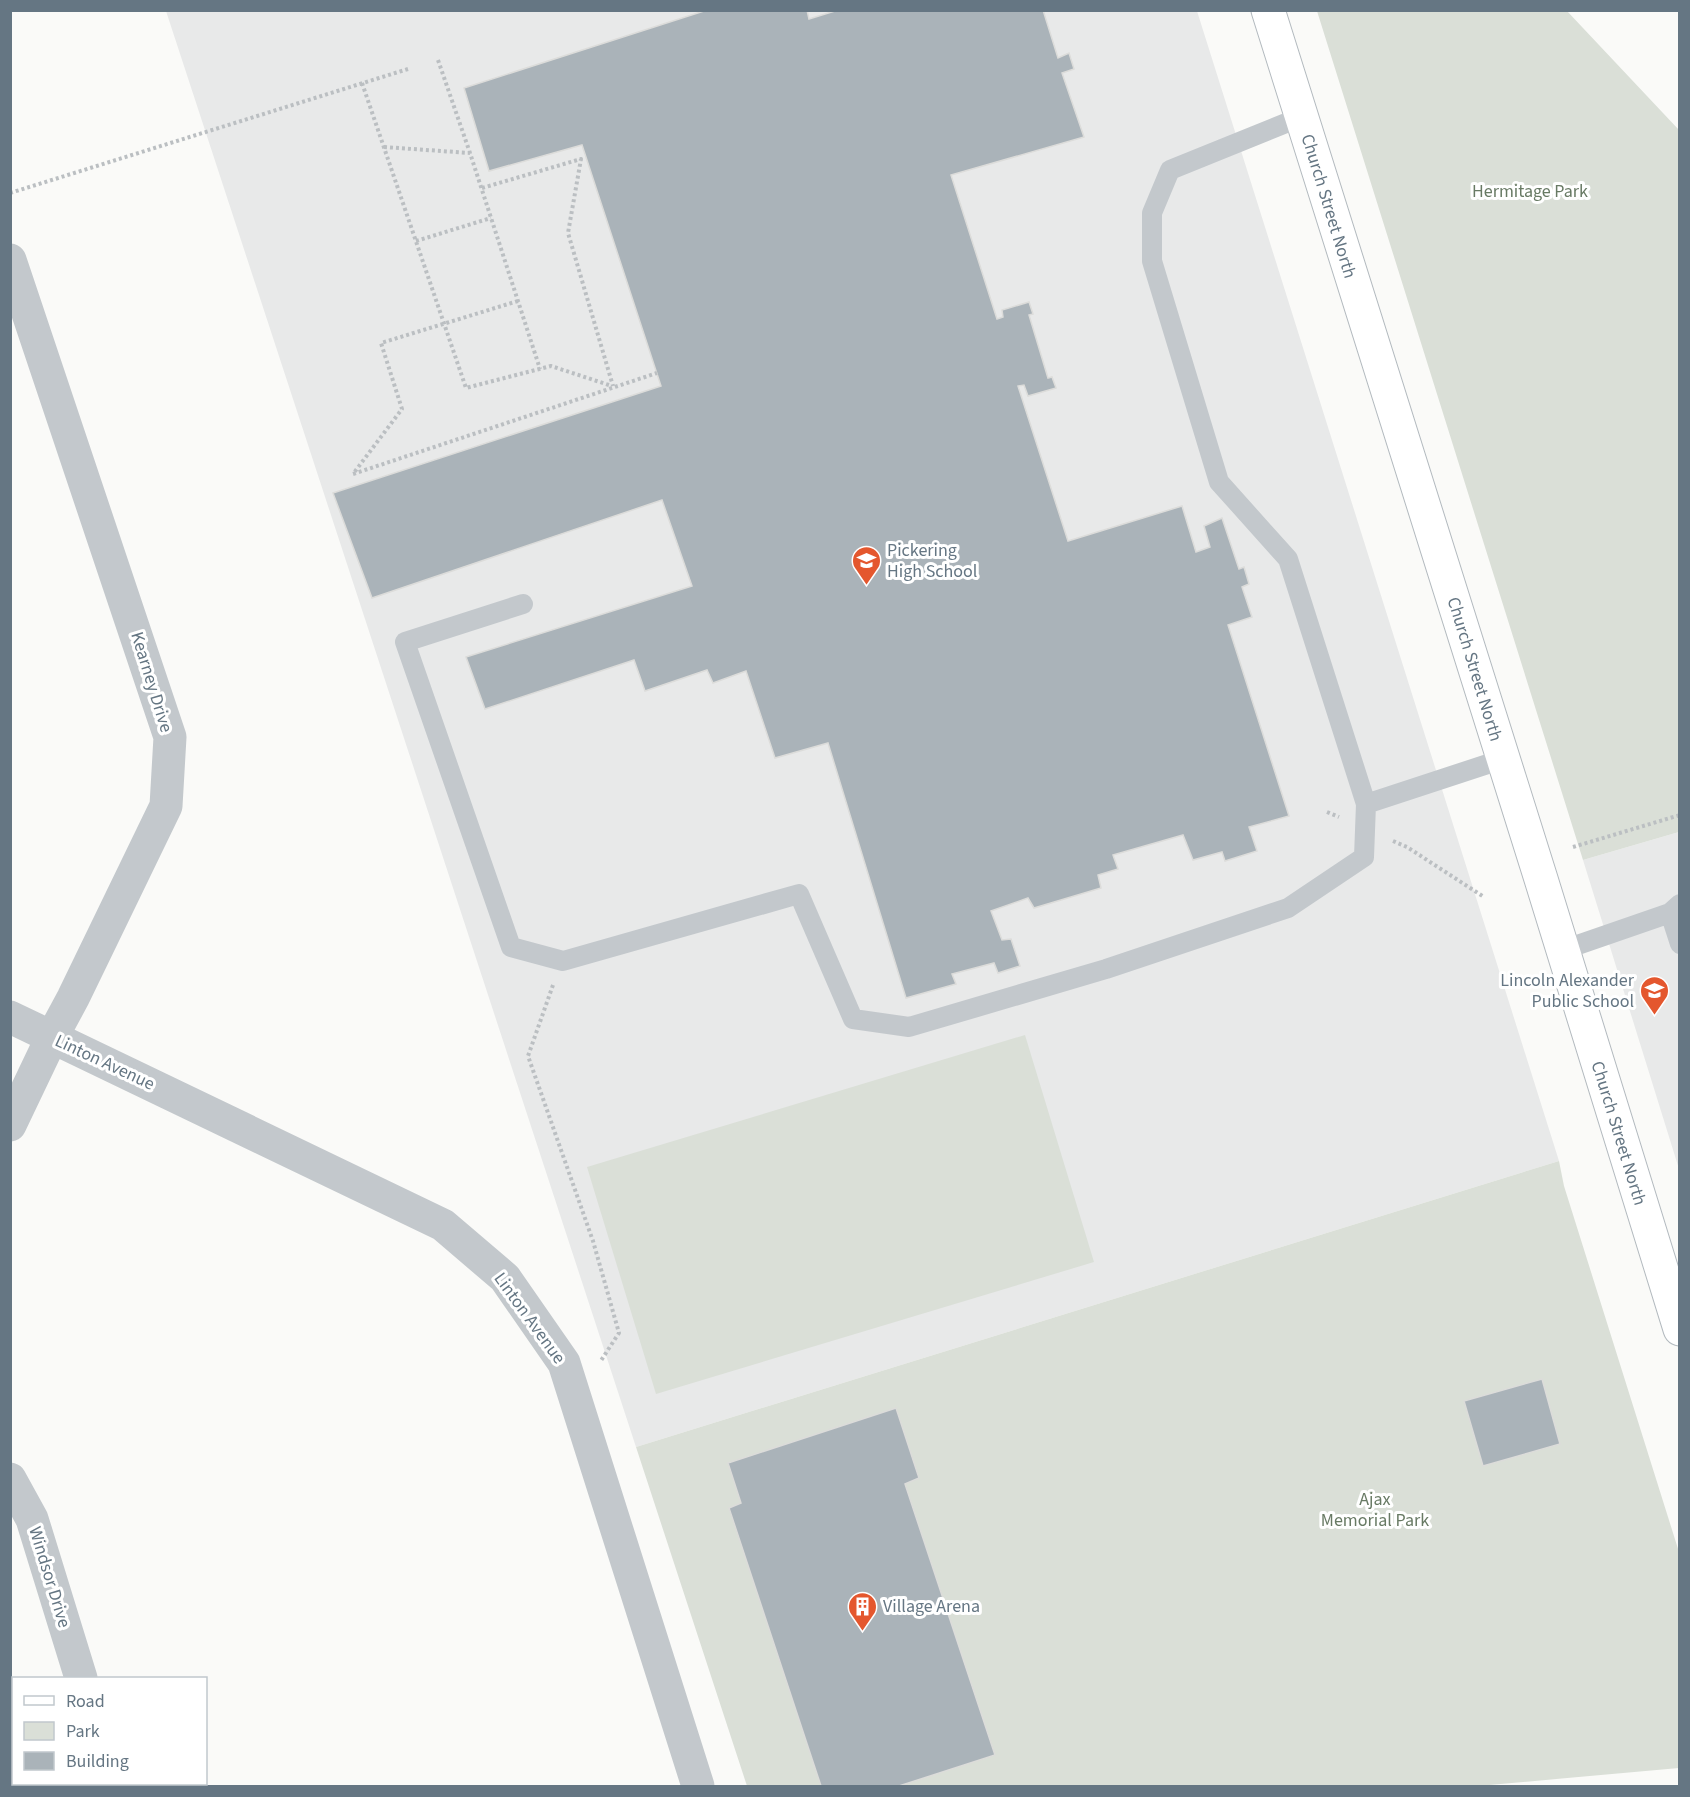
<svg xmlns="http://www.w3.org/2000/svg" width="1690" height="1797" viewBox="0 0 1690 1797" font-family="'Source Sans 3',sans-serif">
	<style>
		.built { fill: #e8e9e9 }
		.green { fill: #dadfd7 }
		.building { fill: #aab3b9; stroke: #dcdcda; stroke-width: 1.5 }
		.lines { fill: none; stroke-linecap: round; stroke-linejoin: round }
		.secondary-casing { stroke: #b3babf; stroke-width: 35 }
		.path { stroke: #bbbfc2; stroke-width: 4; stroke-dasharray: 3 3; stroke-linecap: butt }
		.lane { stroke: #c3c8cc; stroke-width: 20 }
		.street { stroke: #c3c8cc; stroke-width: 33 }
		.secondary { stroke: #fff; stroke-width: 33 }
		.labels { text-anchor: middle; stroke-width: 6; stroke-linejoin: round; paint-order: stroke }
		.park-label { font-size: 18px; fill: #687a64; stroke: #fff }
		.street-label { font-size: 18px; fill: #657683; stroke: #fff }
		.poi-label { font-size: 18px; fill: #657683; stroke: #fff; text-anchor: start }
	</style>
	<rect width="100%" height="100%" fill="#fafaf8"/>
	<path class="built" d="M166 11H1197L1559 1161 636 1447Z
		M1679 832V1169L1583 860Z"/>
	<path class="green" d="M1317 11H1567L1679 130V832L1583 860Z
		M1025 1035 1094 1262 656 1394 587 1167Z
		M1559 1161 1564 1186 1679 1552V1768L1478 1786H747L636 1447Z"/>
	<path class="building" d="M707 10H807L809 19 838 10H1043L1058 58 1069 53 1074 69 1062 73 1084 137 951 175 997 319 1003 317 1002 310 1029 302 1033 314 1029 315 1048 378 1052 377 1056 388 1028 396 1024 385 1018 386 1068 541 1182 506 1196 552 1210 547 1204 526 1222 518 1239 569 1244 567 1249 584 1242 587 1252 617 1228 625 1289 816 1249 827 1257 851 1225 861 1222 852 1193 860 1183 835 1113 855 1118 869 1098 875 1101 888 1034 908 1028 898 991 911 1002 940 1011 939 1020 966 998 973 994 963 952 974 956 984 906 998 828 743 775 758 746 671 713 683 707 670 645 691 634 660 485 709 466 657 692 586 662 500 372 598 333 493 661 386 582 145 489 171 464 88Z
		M1542 1379 1560 1444 1483 1466 1464 1401Z
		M896 1408 919 1478 905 1484 995 1755 899 1786H821L729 1508 741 1503 728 1463Z"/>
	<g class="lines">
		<defs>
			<path id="secondary" d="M1268 10 1541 879 1680 1329"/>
		</defs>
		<use href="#secondary" class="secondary-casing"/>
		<path class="path" d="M438 60 470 153
			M362 83 466 388 551 366 612 386
			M384 147 470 153 540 369
			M482 188 581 159 568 233 613 386
			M10 193 408 69
			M416 241 491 218
			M518 301 381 343 402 409 353 474 657 373
			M1327 812 1339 817
			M1393 841 1407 847 1484 897
			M1573 847 1680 815
			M553 985 528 1056 593 1241 619 1333 600 1362"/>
		<path class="lane" d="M1301 117 1170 170 1152 213V261L1219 482 1288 559 1366 804 1503 759
			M523 604 405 642 511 947 563 961 799 894 853 1019 909 1027 1106 969 1288 908 1364 857 1366 804
			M1670 913 1680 944
			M1563 950 1670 913 1680 904"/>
		<path class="street" d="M10 260 170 737 166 806 73 998 52 1037 10 1125
			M10 1017 443 1225 505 1278 564 1363 698 1786
			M10 1479 32 1519 81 1678
			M113 1784 114 1786"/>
		<use href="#secondary" class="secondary"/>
	</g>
	<defs>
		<symbol id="school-pin" viewBox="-11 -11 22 30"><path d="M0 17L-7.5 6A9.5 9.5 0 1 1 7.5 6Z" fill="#e4572e" stroke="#fff"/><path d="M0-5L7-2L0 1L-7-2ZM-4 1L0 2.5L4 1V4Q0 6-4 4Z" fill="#fff"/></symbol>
		<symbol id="building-pin" viewBox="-11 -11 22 30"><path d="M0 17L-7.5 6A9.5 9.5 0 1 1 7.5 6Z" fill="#e4572e" stroke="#fff"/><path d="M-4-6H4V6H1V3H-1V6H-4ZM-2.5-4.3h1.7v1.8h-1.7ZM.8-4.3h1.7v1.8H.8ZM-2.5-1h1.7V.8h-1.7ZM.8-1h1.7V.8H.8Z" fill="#fff"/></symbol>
	</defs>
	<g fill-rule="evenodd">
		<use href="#school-pin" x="850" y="544" width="33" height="45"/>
		<use href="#school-pin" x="1638" y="974" width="33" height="45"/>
		<use href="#building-pin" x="846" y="1590" width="33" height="45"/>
	</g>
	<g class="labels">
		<g class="park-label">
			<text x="1530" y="197">Hermitage Park</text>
			<text x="1375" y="1505">Ajax<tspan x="1375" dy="21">Memorial Park</tspan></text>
		</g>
		<g class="street-label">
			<text transform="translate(1329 206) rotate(73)" y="6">Church Street North</text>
			<text transform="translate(1475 669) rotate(73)" y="6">Church Street North</text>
			<text transform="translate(152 682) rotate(73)" y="6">Kearney Drive</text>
			<text transform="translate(105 1062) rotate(25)" y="6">Linton Avenue</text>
			<text transform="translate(1619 1133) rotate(73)" y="6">Church Street North</text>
			<text transform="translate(530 1318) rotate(54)" y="6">Linton Avenue</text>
			<text transform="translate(50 1577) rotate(73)" y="6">Windsor Drive</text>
		</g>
		<g class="poi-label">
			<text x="887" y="556">Pickering<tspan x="887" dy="21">High School</tspan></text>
			<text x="1634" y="986" text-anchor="end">Lincoln Alexander<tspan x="1634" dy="21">Public School</tspan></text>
			<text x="883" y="1612">Village Arena</text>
		</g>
	</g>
	<rect width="1690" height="1797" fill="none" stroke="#657683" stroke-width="24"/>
	<rect x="12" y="1677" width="195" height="108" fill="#ffffff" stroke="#c1c8cd" stroke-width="1.5"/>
	<rect x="24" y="1696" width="30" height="9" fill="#ffffff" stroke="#c1c8cd" stroke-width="1.5"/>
	<text x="66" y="1707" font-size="18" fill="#657683">Road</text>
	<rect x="24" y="1722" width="30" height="18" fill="#dadfd7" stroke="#c1c8cd" stroke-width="1.5"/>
	<text x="66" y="1737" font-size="18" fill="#657683">Park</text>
	<rect x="24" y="1752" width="30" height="18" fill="#aab3b9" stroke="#c1c8cd" stroke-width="1.5"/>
	<text x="66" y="1767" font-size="18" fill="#657683">Building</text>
</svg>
